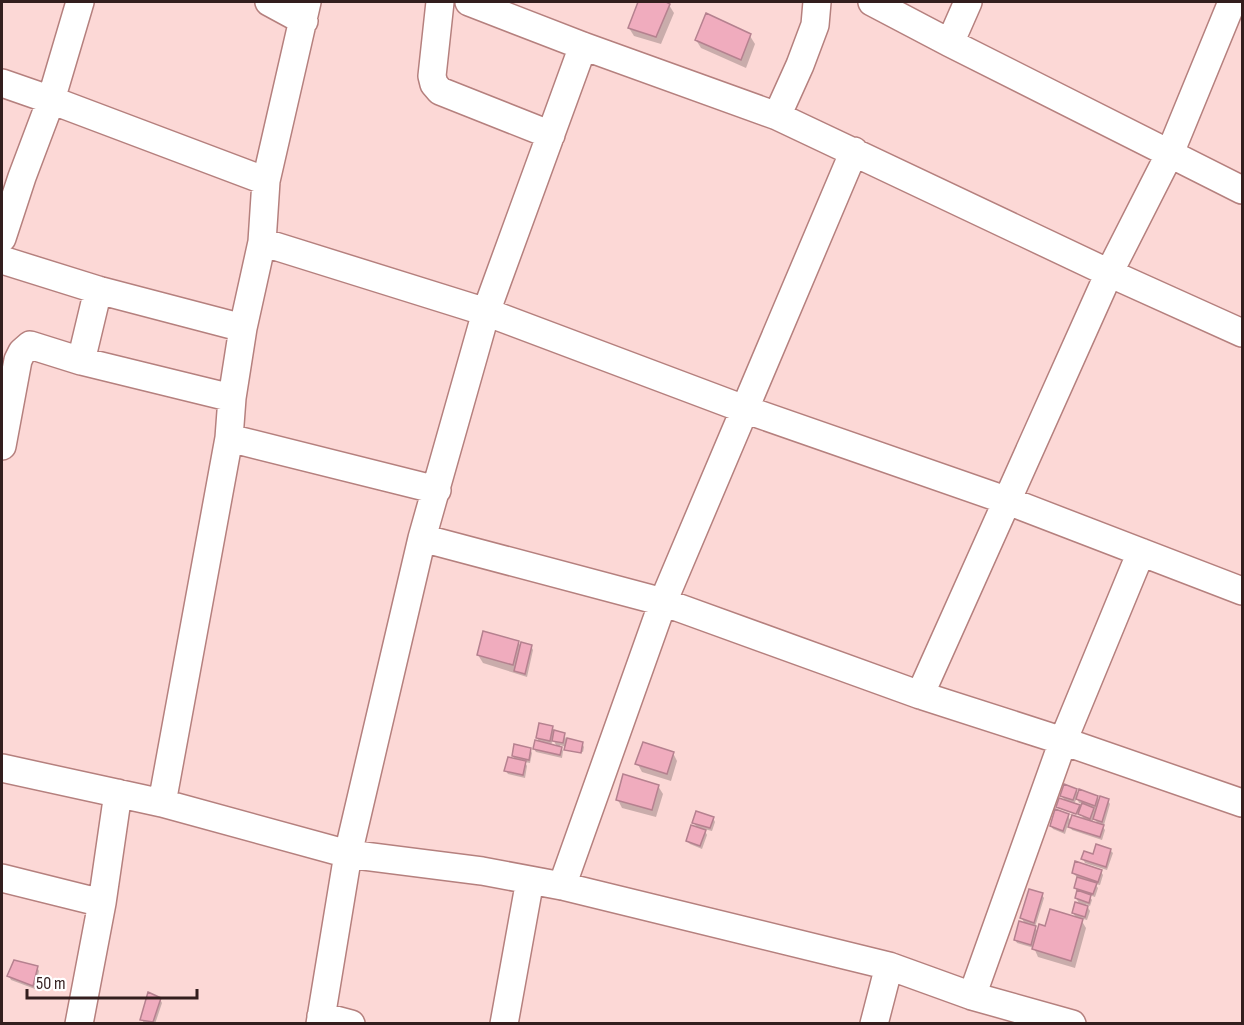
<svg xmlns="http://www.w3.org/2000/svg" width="1244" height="1025" viewBox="0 0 1244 1025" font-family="'Sofia Sans Condensed',sans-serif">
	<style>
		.shadow { fill: #0003; fill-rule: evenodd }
		.building { fill: #f0acbe; stroke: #b5818f; stroke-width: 1.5 }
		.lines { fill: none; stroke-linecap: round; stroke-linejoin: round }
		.minor-casing { stroke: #b5807e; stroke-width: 30 }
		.minor { stroke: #fff; stroke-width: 27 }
	</style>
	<rect width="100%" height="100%" fill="#fcd8d6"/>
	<path class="shadow" d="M640 2H662L669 5 674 13 661 44 634 36 629 28Z
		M750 36 755 44 746 68 701 48 696 40Z
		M518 642 522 648 531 646 533 650 527 677 483 663 478 655Z
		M552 727 555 732 564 734 566 739 582 743 584 747 583 752 566 749V750V747L560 745 563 751 562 758 536 752 534 749 540 743 537 738ZM553 739 557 747 551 745Z
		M530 749 532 753 530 763 525 762 527 766 525 778 508 774 506 771 515 760 513 756Z
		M673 753 677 761 671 781 642 772 637 763Z
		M658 786 663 794 656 817 622 808 618 800Z
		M1065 786 1076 790 1079 795 1080 791 1097 797 1100 802 1101 798 1108 801 1110 804 1104 825 1101 824 1105 830 1102 840 1072 830 1068 824 1065 834 1053 829 1051 826 1056 811 1061 813 1059 810 1083 820 1082 818 1084 816 1058 807 1060 800 1065 801 1062 796ZM1077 798 1079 803 1083 804 1081 810 1079 806 1074 804ZM1067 813 1073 815 1071 821 1069 818ZM1094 817 1098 825 1092 823Z
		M713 818 715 822 712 831 704 829 707 835 702 849 690 844 687 841 697 828 694 823Z
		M1110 850 1113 853 1107 870 1085 863 1083 859Z
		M1101 872 1103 875 1100 885 1095 884 1098 888 1095 897 1089 895 1092 900 1090 906 1086 904 1090 911 1087 920 1080 918 1086 928 1075 968 1038 957 1034 948 1017 943 1015 939 1025 925 1022 918 1042 895 1044 898 1035 927 1038 933 1046 928 1077 919 1073 913 1080 905 1076 898 1077 891 1075 887 1078 878 1073 873Z
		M37 967 39 971 35 989 11 980 9 976Z
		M160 999 162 1003 155 1024 144 1023 142 1020Z"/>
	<path class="building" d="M638 2H666L670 4 656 37 628 28Z
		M706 13 751 34 741 60 695 40Z
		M483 631 519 641 513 665 477 655Z
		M521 642 532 645 525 674 514 671Z
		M539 723 553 726 550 741 536 738Z
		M554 730 565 733 563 743 552 741Z
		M567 738 583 742 581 753 564 750Z
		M535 740 562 747 560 755 533 749Z
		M643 742 674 752 667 774 635 764Z
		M514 744 531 748 529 760 512 756Z
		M508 757 526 761 523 775 504 771Z
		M623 774 659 785 652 810 616 800Z
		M1064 784 1077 789 1073 800 1060 796Z
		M1079 789 1098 796 1095 806 1076 799Z
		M1100 796 1109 799 1102 822 1093 819Z
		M1059 798 1080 805 1076 814 1056 807Z
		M1082 803 1094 808 1090 819 1078 814Z
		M1055 809 1069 814 1063 831 1050 826Z
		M696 811 714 817 710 828 692 823Z
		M1072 815 1104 825 1100 837 1068 827Z
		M691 825 706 830 700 846 686 841Z
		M1096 844 1111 849 1106 867 1081 859 1084 851 1093 854Z
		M1075 861 1102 870 1098 882 1072 873Z
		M1077 877 1097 883 1093 894 1074 888Z
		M1029 889 1043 893 1034 923 1020 918Z
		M1077 890 1091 895 1089 903 1075 898Z
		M1075 902 1088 906 1085 917 1072 913Z
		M1050 909 1083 919 1071 961 1032 949 1039 924 1045 926Z
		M1019 921 1036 926 1031 945 1014 940Z
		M14 960 38 966 33 986 7 976Z
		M148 992 161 998 153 1022 140 1020Z"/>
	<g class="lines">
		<defs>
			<path id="minor" d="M269 2 304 21
				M440 2 432 76 434 84 440 91 551 135
				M469 2 583 46 777 116 1109 273 1242 333
				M872 2 950 43 1242 190
				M950 43 968 2
				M2 83 51 100 266 181
				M777 116 800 65 815 25 817 2
				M2 238 22 177 51 100 80 2
				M262 242 486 312 744 409 1008 501 1242 591
				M2 260 98 290 243 328
				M81 361 98 290
				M229 438 437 490
				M2 446 18 360 22 352 30 345 81 361 232 398
				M422 538 663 602 920 695 1063 741 1242 803
				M920 695 1109 273 1170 153 1232 2
				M2 768 162 803 348 854 482 871 562 886 889 966 972 996 1072 1024
				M162 803 229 438 232 398 243 328 262 242 266 181 307 2
				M2 878 102 903
				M562 886 663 602 854 151
				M972 996 1063 741 1141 552
				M321 1016 351 1024
				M79 1024 102 903 118 793
				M320 1024 348 854 422 538 486 312 583 46
				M504 1024 530 880
				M874 1024 889 966"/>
		</defs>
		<use href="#minor" class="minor-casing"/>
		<use href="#minor" class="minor"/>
	</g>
	<rect width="1244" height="1025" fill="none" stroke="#331e1e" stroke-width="6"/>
	<path d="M27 989v9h170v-9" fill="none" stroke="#331e1e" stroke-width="3"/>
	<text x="36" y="989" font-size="18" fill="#331e1e" stroke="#ffffff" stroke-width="4.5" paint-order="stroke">50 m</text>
</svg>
